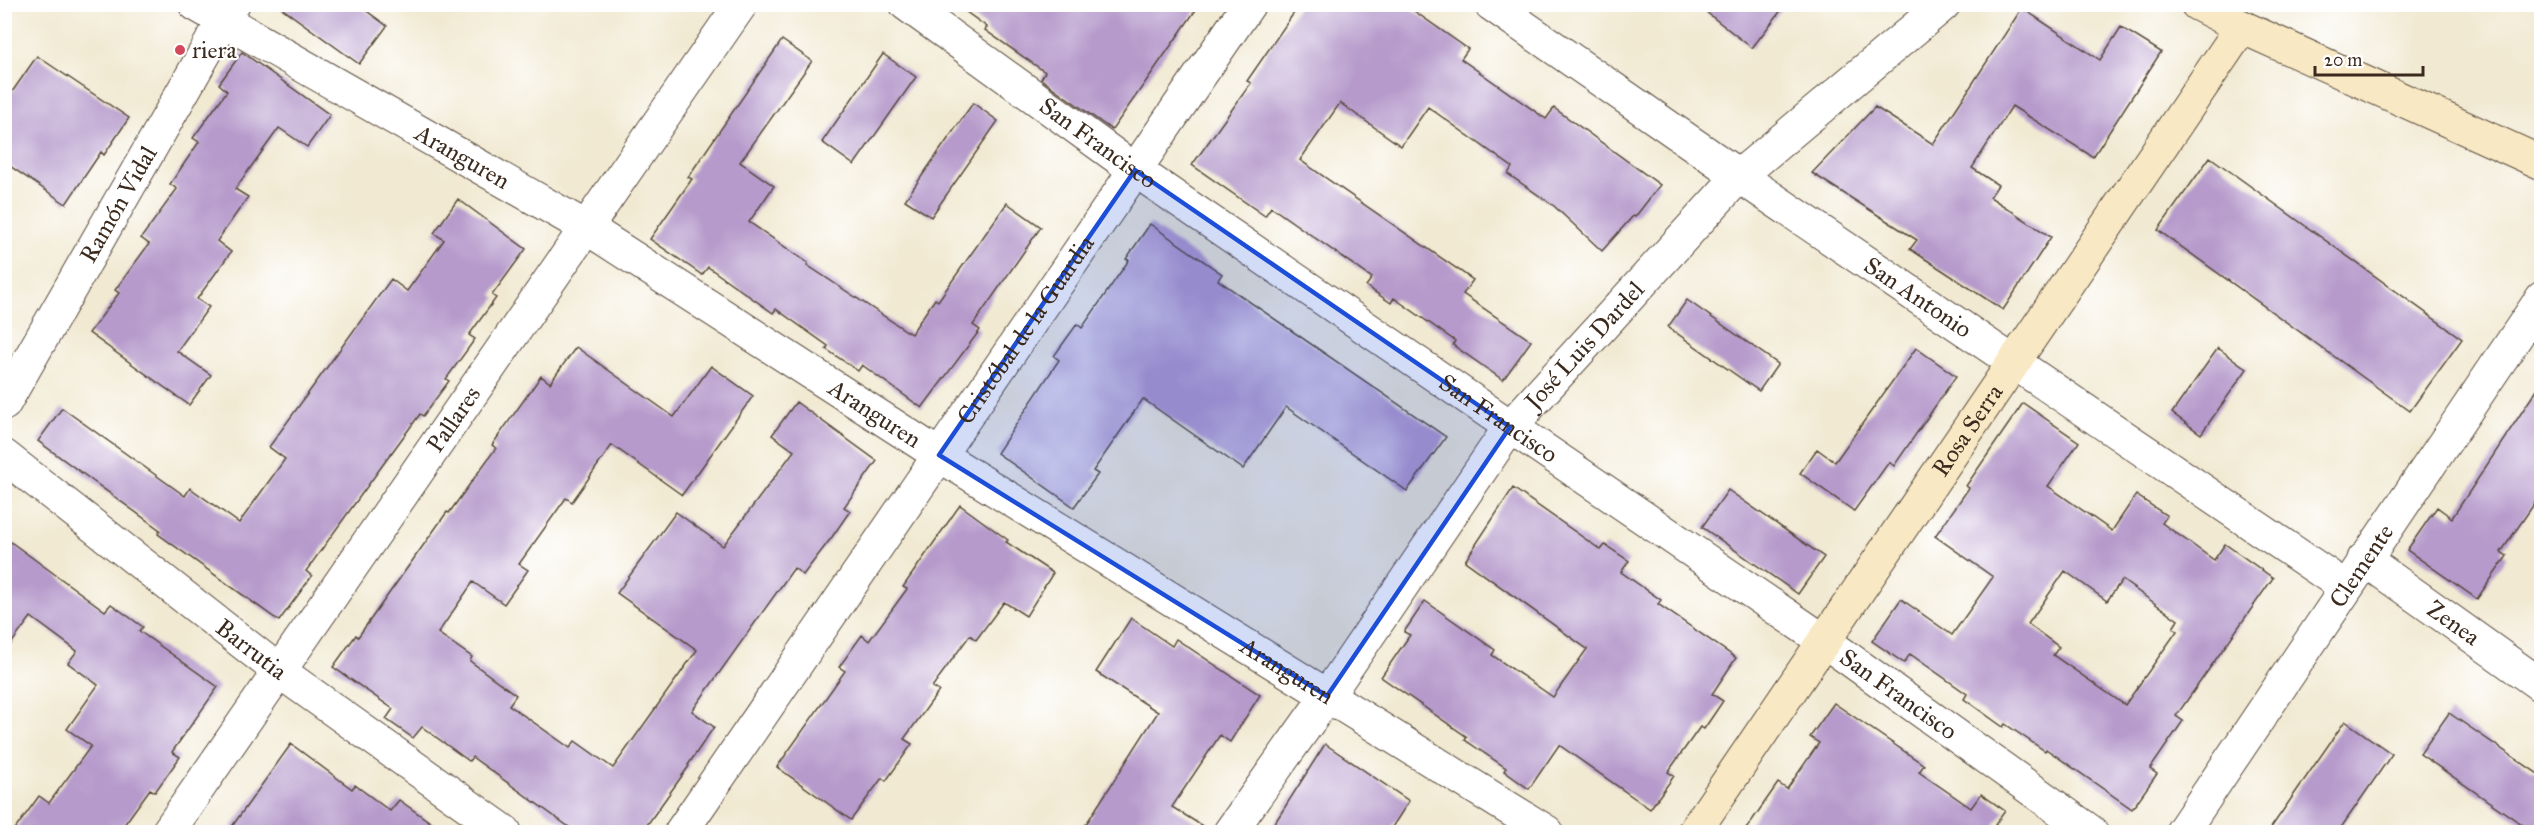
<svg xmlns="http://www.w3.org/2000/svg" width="2546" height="837" viewBox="0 0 2546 837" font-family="'IM FELL Great Primer',serif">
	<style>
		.building { fill: #b59acb; fill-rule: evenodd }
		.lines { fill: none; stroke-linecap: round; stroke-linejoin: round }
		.street-casing { stroke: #564739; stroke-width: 35 }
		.secondary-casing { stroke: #564739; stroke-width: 35 }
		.street { stroke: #fff; stroke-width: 33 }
		.secondary { stroke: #f8e8c3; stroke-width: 33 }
		.marked { fill: #1d4ed8; fill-opacity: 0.2; stroke: #1d4ed8; stroke-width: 4.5; stroke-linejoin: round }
		.poi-dot { fill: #d1495b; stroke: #fff; stroke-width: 2 }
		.labels { text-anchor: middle; stroke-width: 4.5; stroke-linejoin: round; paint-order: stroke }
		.poi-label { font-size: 24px; fill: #3b2a1e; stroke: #fff; text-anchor: start }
		.street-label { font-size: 24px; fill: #3b2a1e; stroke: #fff }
	</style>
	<rect width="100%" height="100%" fill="#fff"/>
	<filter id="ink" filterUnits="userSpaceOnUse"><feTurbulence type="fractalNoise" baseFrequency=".0167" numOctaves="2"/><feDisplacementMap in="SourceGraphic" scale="12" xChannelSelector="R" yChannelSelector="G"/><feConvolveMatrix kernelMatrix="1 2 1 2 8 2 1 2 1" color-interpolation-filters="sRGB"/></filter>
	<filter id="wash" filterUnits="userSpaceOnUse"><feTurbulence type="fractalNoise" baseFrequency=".008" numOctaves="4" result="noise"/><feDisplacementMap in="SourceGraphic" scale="24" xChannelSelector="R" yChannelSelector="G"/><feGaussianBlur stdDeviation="1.35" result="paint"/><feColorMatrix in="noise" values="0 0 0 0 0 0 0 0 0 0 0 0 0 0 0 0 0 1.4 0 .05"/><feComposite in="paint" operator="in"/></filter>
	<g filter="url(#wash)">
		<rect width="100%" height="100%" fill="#f1e9d2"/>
		<g id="blocks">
			<path class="building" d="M276 4H357L387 26 359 64Z
				M955 4H1200L1112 130 1041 79 1045 72 985 30 987 27Z
				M1300 4H1404L1468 49 1461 59 1546 119 1554 108 1660 185 1635 217 1633 216 1602 251 1554 206 1508 174 1512 167 1428 107 1401 146 1340 103 1300 160 1473 280 1463 294 1531 341 1503 380 1453 345 1455 341 1394 298 1391 303 1366 286 1372 278 1271 207 1265 216 1192 165 1251 83 1247 81Z
				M1696 4H1786L1752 48Z
				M2022 8 2100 60 2121 27 2161 52 2093 157 2012 106 1972 168 1998 185 1990 197 2051 237 2003 310 1910 249 1917 240 1812 173 1875 107 1933 144Z
				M782 40 812 61 740 162 774 186 749 222 808 263 807 265 911 334 935 299 938 301 1007 203 1041 227 973 325 980 330 922 408 862 365 858 371 826 349 828 346 776 309 773 313 708 267 702 275 650 239 692 179 688 177Z
				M242 52 330 115 307 147 279 128 235 189 248 197 217 241 231 252 197 299 209 307 177 351 211 375 189 405 89 333 119 293 115 290 149 244 141 238 177 189 170 184 199 142 193 138 227 91 219 84Z
				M883 54 916 77 854 165 822 142Z
				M37 56 129 118 104 155 101 152 66 204 4 162 5 102Z
				M973 103 998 121 931 217 905 200Z
				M2210 157 2462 339 2410 411 2158 230Z
				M458 199 526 249 492 295 496 298 469 335 475 339 446 379 449 381 423 416 420 414 387 459 306 571 312 576 279 621 158 534 160 530 38 441 62 408 185 496 190 488 239 523 285 459 269 447 391 279 407 291 444 240 434 233Z
				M1150 224 1222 274 1218 280 1446 437 1407 491 1286 407 1243 469 1143 399 1093 471 1098 474 1074 507 997 453 1059 360 1054 356 1077 324 1082 328 1129 260 1126 259Z
				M1687 300 1778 364 1759 391 1668 327Z
				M576 347 674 417 711 366 753 396 682 495 612 445 572 502 566 498 519 564 528 570 504 604 473 582 438 633 472 657 470 661 516 695 509 705 570 748 575 741 613 768 697 650 617 593 676 512 723 546 794 451 772 435 796 402 877 461 844 507 850 511 832 537 803 575 794 568 692 711 714 727 688 765 689 766 642 832H576L472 757 469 761 422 727 413 738 386 719 393 709 333 667 356 635 358 637 447 512 449 513 496 448 492 445 541 376 550 383Z
				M1916 348 1956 376 1894 466 1889 462 1854 511 1800 473 1817 449 1835 462Z
				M2218 348 2247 369 2201 434 2172 413Z
				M2541 383V494L2501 552 2507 556 2477 599 2407 550 2437 507 2452 518Z
				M2023 403 2079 442 2048 486 2112 531 2136 495 2167 516 2162 523 2214 560 2225 544 2273 578 2176 716 2183 721 2150 769 2157 774 2132 809 2046 749 2045 751 2005 724 2003 727 1964 699 1967 694 1910 654 1904 663 1872 641 1901 599 1952 635 1993 577 1935 536 1969 488 1966 486ZM2065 571 2107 601 2122 580 2178 620 2173 628 2177 631 2125 705 2053 655 2059 647 2028 624Z
				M1513 488 1601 550 1605 545 1629 561 1621 572 1661 600 1658 604 1736 658 1712 694 1723 701 1704 729 1700 727 1668 772 1674 776 1650 809 1559 745 1529 789 1504 771 1506 768 1465 740 1467 737 1381 677 1410 635 1404 632 1425 601 1495 650 1492 655 1553 697 1587 649 1465 561Z
				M1728 490 1824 557 1798 594 1702 527Z
				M960 505 1008 540 1006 542 1053 573 1026 616 1004 602 976 640 970 635 932 687 939 691 904 739 912 744 886 781 882 778 851 820 777 767 845 671 839 667 862 635 869 641 907 589 903 587Z
				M4 537 105 611 111 604 143 627 139 631 218 687 172 752 180 757 155 792 150 789 119 832H13L39 796 49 803 91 746 67 729 98 685 68 663 77 651 31 617 4 653Z
				M1131 618 1172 646 1176 639 1260 695 1230 742 1220 735 1172 807 1212 832H1081L1158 712 1096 672Z
				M1834 703 1924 765 1919 772 1971 808 1981 794 2005 811 1995 825 2006 832H1744L1778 783 1787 789 1819 743 1810 737Z
				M2449 713 2541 776V832H2533L2420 754Z
				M2345 721 2392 754 2338 832H2268Z
				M291 744 352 789 355 785 390 811 399 800 444 832H228Z
				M1325 744 1409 801 1389 832H1269Z"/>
		</g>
	</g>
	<g filter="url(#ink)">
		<use href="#blocks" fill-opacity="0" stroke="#564739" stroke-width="1.5"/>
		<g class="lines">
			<defs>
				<g id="street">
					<path id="s1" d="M195 4 587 228 939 455 1547 832"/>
					<path id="s2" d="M906 4 1135 170 1824 641 2091 832"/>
					<path id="s3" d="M1491 4 1739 176 2345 587"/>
					<path id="s4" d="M4 404 233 4"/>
					<path id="s5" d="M4 456 279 671 505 832"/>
					<path id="s6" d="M2364 559 2542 686"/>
					<path id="s7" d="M168 832 741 4"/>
					<path id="s8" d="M681 832 1249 4"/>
					<path id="s9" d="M1230 832 1327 696 1510 427 1739 176 1944 4"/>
					<path id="s10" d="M2182 832 2542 298"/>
				</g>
				<g id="secondary">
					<path d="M2197 4 2242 27 2542 163"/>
					<path id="s11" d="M1694 832 2242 27"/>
				</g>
			</defs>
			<use href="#street" class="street-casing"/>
			<use href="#secondary" class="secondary-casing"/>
			<use href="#street" class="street"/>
			<use href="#secondary" class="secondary"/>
		</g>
	</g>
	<path class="marked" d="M1135 170 1510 427 1327 696 939 455Z"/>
	<circle class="poi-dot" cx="180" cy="50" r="6"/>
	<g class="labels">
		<g class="poi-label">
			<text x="192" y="58">riera</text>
		</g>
		<g class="street-label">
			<text dy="8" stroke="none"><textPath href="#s2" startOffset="237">San Francisco</textPath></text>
			<text dy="8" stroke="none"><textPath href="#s1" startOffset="308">Aranguren</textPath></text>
			<text dy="8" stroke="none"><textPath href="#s4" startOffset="230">Ramón Vidal</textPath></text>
			<text dy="8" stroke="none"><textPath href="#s3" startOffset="518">San Antonio</textPath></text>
			<text dy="8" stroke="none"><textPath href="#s8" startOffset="609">Cristóbal de la Guardia</textPath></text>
			<text dy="8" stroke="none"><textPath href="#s9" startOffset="603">José Luis Dardel</textPath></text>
			<text dy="8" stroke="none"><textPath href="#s1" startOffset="794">Aranguren</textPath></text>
			<text dy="8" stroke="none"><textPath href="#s7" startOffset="502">Pallares</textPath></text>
			<text dy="8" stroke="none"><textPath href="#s2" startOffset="723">San Francisco</textPath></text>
			<text dy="8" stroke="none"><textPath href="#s11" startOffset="486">Rosa Serra</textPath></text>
			<text dy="8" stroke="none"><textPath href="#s10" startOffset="321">Clemente</textPath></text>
			<text dy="8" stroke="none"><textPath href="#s6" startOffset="110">Zenea</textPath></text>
			<text dy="8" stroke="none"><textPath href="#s5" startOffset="314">Barrutia</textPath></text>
			<text dy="8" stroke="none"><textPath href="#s1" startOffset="1280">Aranguren</textPath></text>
			<text dy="8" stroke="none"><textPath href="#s2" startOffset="1209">San Francisco</textPath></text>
		</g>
	</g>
	<rect width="2546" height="837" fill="none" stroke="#fff" stroke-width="24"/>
	<path d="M2315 66v9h108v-9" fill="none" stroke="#3b2a1e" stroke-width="3"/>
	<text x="2324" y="66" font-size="18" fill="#3b2a1e" stroke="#ffffff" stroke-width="4.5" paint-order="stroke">20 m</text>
</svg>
